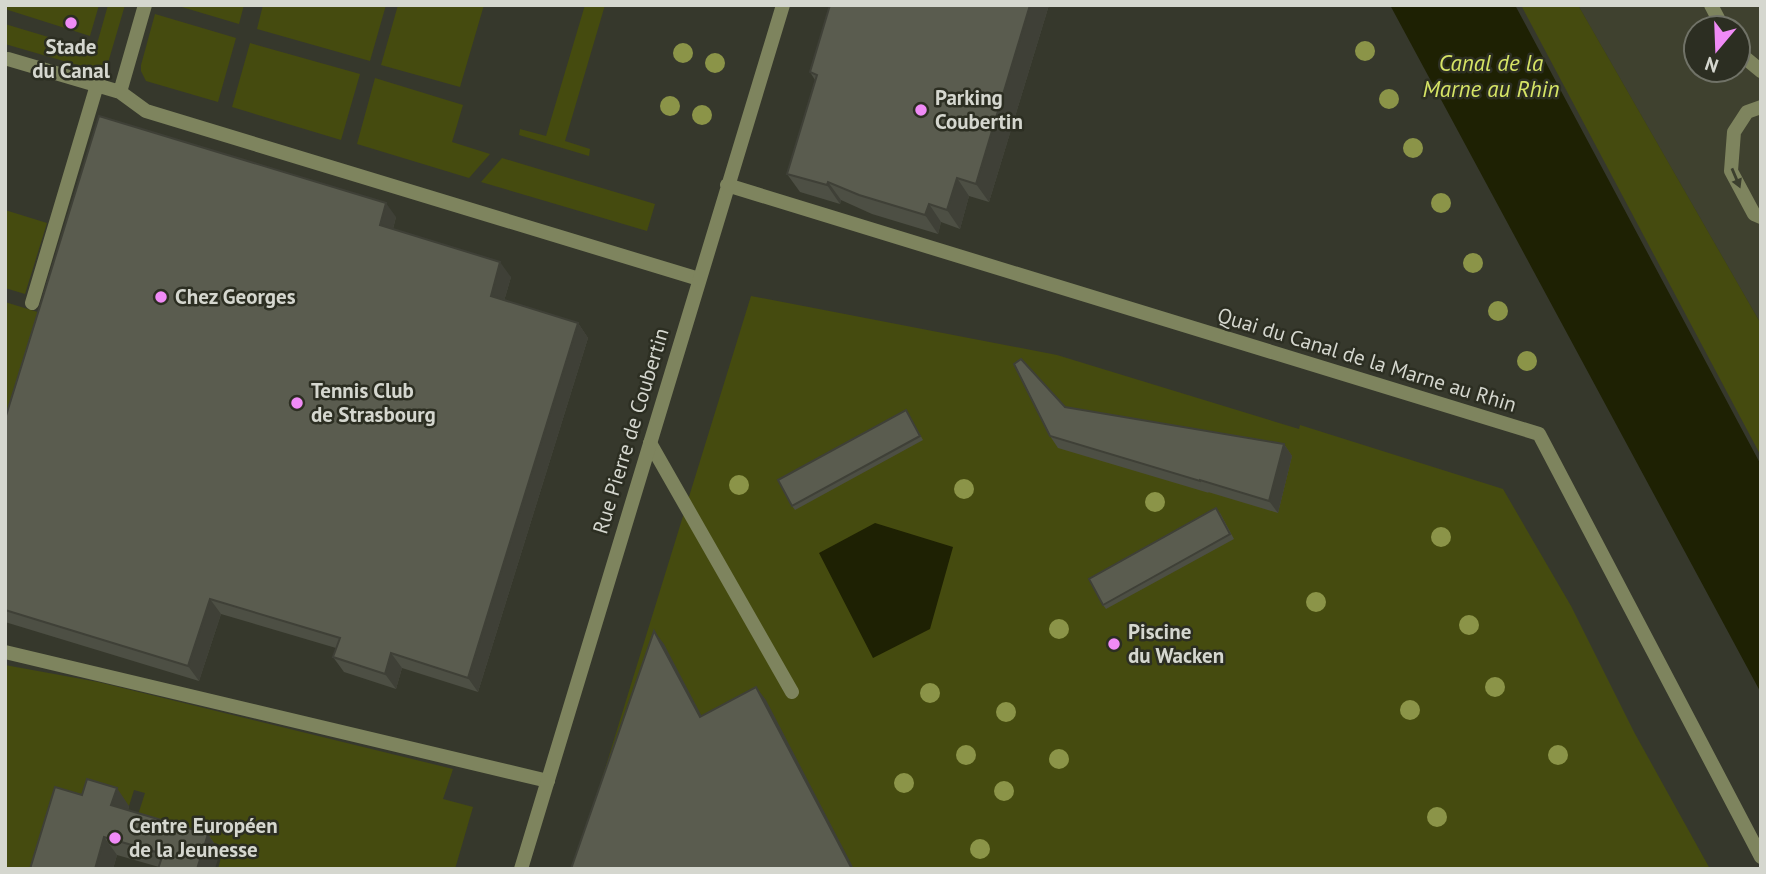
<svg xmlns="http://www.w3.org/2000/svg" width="1766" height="874" viewBox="0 0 1766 874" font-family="'PT Sans',sans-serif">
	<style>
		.built { fill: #3f412f; fill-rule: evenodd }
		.green { fill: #454b0f }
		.water { fill: #1e2103 }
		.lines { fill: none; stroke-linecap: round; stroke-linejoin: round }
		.service { stroke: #7e845e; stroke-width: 14 }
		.minor { stroke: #7e845e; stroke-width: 14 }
		.tree { fill: #8b9448 }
		.wall { fill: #4d4f44 }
		.shaded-wall { fill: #3f4037 }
		.building { fill: #5a5c4f; stroke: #3f4037; stroke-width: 2 }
		.oneway { fill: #3c3f2e }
		.poi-dot { fill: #f08bf6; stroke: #2c2e22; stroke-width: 2.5 }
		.labels { text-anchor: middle; stroke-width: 5; stroke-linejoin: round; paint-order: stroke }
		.poi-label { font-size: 21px; font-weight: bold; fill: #d5d7cf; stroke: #2c2e22; text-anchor: start }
		.street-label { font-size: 21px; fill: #d5d7cf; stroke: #2c2e22 }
		.water-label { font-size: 23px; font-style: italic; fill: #d6e465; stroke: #2c2e22 }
	</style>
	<rect width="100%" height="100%" fill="#36382c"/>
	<path class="built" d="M1578 5H1761V324ZM1696 28H1738V70H1696Z"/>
	<path class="green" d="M5 5H99L90 36 5 9Z
		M108 5H125L105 73 5 44V24L95 51Z
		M175 5H244L239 24Z
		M263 5H386L370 61 257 29Z
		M398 5H484L460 87 381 65Z
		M585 5H605L565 141 590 149 589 156 519 135 520 129 546 136Z
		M1521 5H1578L1761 324V456Z
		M155 14 236 38 218 102 146 81 141 71V65Z
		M250 43 360 74 341 140 232 107Z
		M375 78 463 105 452 142 490 154 469 178 357 144Z
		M502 158 655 204 647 231 481 182Z
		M5 210 47 223 25 294 5 288Z
		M751 296 1057 355 1299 429 1300 425 1503 489 1571 606 1634 732 1710 869H574Z
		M5 302 41 313 5 428Z
		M5 665 98 682 453 769 443 799 473 807 455 869H218L224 846 137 818 145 793 134 790 129 806 98 796 43 869H5Z"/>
	<path class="water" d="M1390 5H1515L1761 465V693Z
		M875 523 953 547 930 629 873 658 819 553Z"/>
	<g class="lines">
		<path class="service" d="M1711 5 1723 28
			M1738 52 1761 71
			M8 59 120 92 146 111 699 279
			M120 92 145 5
			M1761 107 1747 112 1734 132 1731 171 1754 214 1761 217
			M32 303 97 85
			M650 443 792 692
			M5 652 548 781"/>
		<path class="minor" d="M727 185 1539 434 1761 857
			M521 869 783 5"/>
	</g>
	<g class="tree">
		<circle cx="1365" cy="51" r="10"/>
		<circle cx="683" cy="53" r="10"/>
		<circle cx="715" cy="63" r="10"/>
		<circle cx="1389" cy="99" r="10"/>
		<circle cx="670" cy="106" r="10"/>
		<circle cx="702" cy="115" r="10"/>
		<circle cx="1413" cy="148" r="10"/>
		<circle cx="1441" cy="203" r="10"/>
		<circle cx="1473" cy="263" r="10"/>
		<circle cx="1498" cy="311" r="10"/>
		<circle cx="1527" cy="361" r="10"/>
		<circle cx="739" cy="485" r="10"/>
		<circle cx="964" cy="489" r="10"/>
		<circle cx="1155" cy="502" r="10"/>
		<circle cx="1441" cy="537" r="10"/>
		<circle cx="1316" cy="602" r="10"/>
		<circle cx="1469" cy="625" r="10"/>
		<circle cx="1059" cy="629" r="10"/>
		<circle cx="1495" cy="687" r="10"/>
		<circle cx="930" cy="693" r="10"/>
		<circle cx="1410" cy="710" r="10"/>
		<circle cx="1006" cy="712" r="10"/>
		<circle cx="966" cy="755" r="10"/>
		<circle cx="1558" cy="755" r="10"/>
		<circle cx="1059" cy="759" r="10"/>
		<circle cx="904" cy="783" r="10"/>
		<circle cx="1004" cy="791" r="10"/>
		<circle cx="1437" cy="817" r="10"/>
		<circle cx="980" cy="849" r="10"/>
	</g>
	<path class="wall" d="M830 5H1049L989 202 969 196 960 229 941 222 938 234 872 214 841 200 840 204 800 192 787 174 815 80 810 72Z
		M396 217 393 229 511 277 504 301 578 323 588 338 478 692 402 668 396 689 344 672 333 657 336 648 221 614 199 681 5 622V419Z
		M1065 407 1284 444 1292 456 1278 513 1208 492 1209 493 1058 448 1050 436Z
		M909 415 923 440 795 510 792 506Z
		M1220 513 1234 539 1106 609 1103 605Z
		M82 795 129 806 128 810 208 834 220 852 159 867 117 855 113 869Z"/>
	<path class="shaded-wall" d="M1030 5H1049L989 202 976 184Z
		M957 178 969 196 960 229 947 210Z
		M828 182 841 200 840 204 827 185Z
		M386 203 396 217 390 240 380 225Z
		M929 204 941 222 938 234 925 215Z
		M500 262 511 277 501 311 491 296Z
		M578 323 588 338 478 692 468 678Z
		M1284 444 1292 456 1278 513 1269 501Z
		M210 599 221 614 199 681 188 666Z
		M654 631 664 644 709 730 700 717Z
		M391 653 402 668 396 689 385 674Z
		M756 687 766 700 854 869H852Z
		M117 788 129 806 124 823 111 805Z
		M208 834 220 852 215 869H197Z
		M104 837 117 855 113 869H95Z"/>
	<path class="building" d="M830 5H1030L976 184 957 178 947 210 929 204 925 215 859 195 828 182 827 185 787 174 817 75 810 72Z
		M99 116 386 203 380 225 500 262 491 296 578 323 468 678 391 653 385 674 333 657 340 638 210 599 188 666 5 610V419Z
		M1021 359 1065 407 1284 444 1269 501 1200 480V481L1050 436 1014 364Z
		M906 410 920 436 792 506 778 480Z
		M1216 508 1230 534 1103 605 1089 579Z
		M654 631 700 717 756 687 852 869H571Z
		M87 779 117 788 111 805 208 834 197 869H158L163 854 104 837 95 869H30L55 787 82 795Z"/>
	<defs><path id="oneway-solid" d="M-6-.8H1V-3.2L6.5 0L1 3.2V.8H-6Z" transform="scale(1.75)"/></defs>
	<use class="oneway" href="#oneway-solid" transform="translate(1736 178) rotate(67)"/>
	<g class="poi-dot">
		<circle cx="71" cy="23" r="7"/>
		<circle cx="921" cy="110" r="7"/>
		<circle cx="161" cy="297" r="7"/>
		<circle cx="297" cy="403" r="7"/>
		<circle cx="1114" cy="644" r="7"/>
		<circle cx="115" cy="838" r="7"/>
	</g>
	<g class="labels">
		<g class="poi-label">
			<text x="71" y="54" text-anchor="middle">Stade<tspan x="71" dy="24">du Canal</tspan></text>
			<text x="935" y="105">Parking<tspan x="935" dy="24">Coubertin</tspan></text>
			<text x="175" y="304">Chez Georges</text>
			<text x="311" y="398">Tennis Club<tspan x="311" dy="24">de Strasbourg</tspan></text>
			<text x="1128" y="639">Piscine<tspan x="1128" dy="24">du Wacken</tspan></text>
			<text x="129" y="833">Centre Européen<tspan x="129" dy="24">de la Jeunesse</tspan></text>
		</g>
		<g class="street-label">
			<text transform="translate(1367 360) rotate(17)" y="7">Quai du Canal de la Marne au Rhin</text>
			<text transform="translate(631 431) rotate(-73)" y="7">Rue Pierre de Coubertin</text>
		</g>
		<g class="water-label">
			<text x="1491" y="71">Canal de la<tspan x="1491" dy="26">Marne au Rhin</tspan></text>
		</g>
	</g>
	<rect width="1766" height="874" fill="none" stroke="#d5d7cf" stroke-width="14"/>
	<g transform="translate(1717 49) rotate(199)"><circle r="33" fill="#2c2e22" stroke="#707267" stroke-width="2"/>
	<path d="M0-5L12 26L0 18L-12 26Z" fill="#f08bf6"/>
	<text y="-10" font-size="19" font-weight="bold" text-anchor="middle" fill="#d5d7cf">N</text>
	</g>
</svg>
